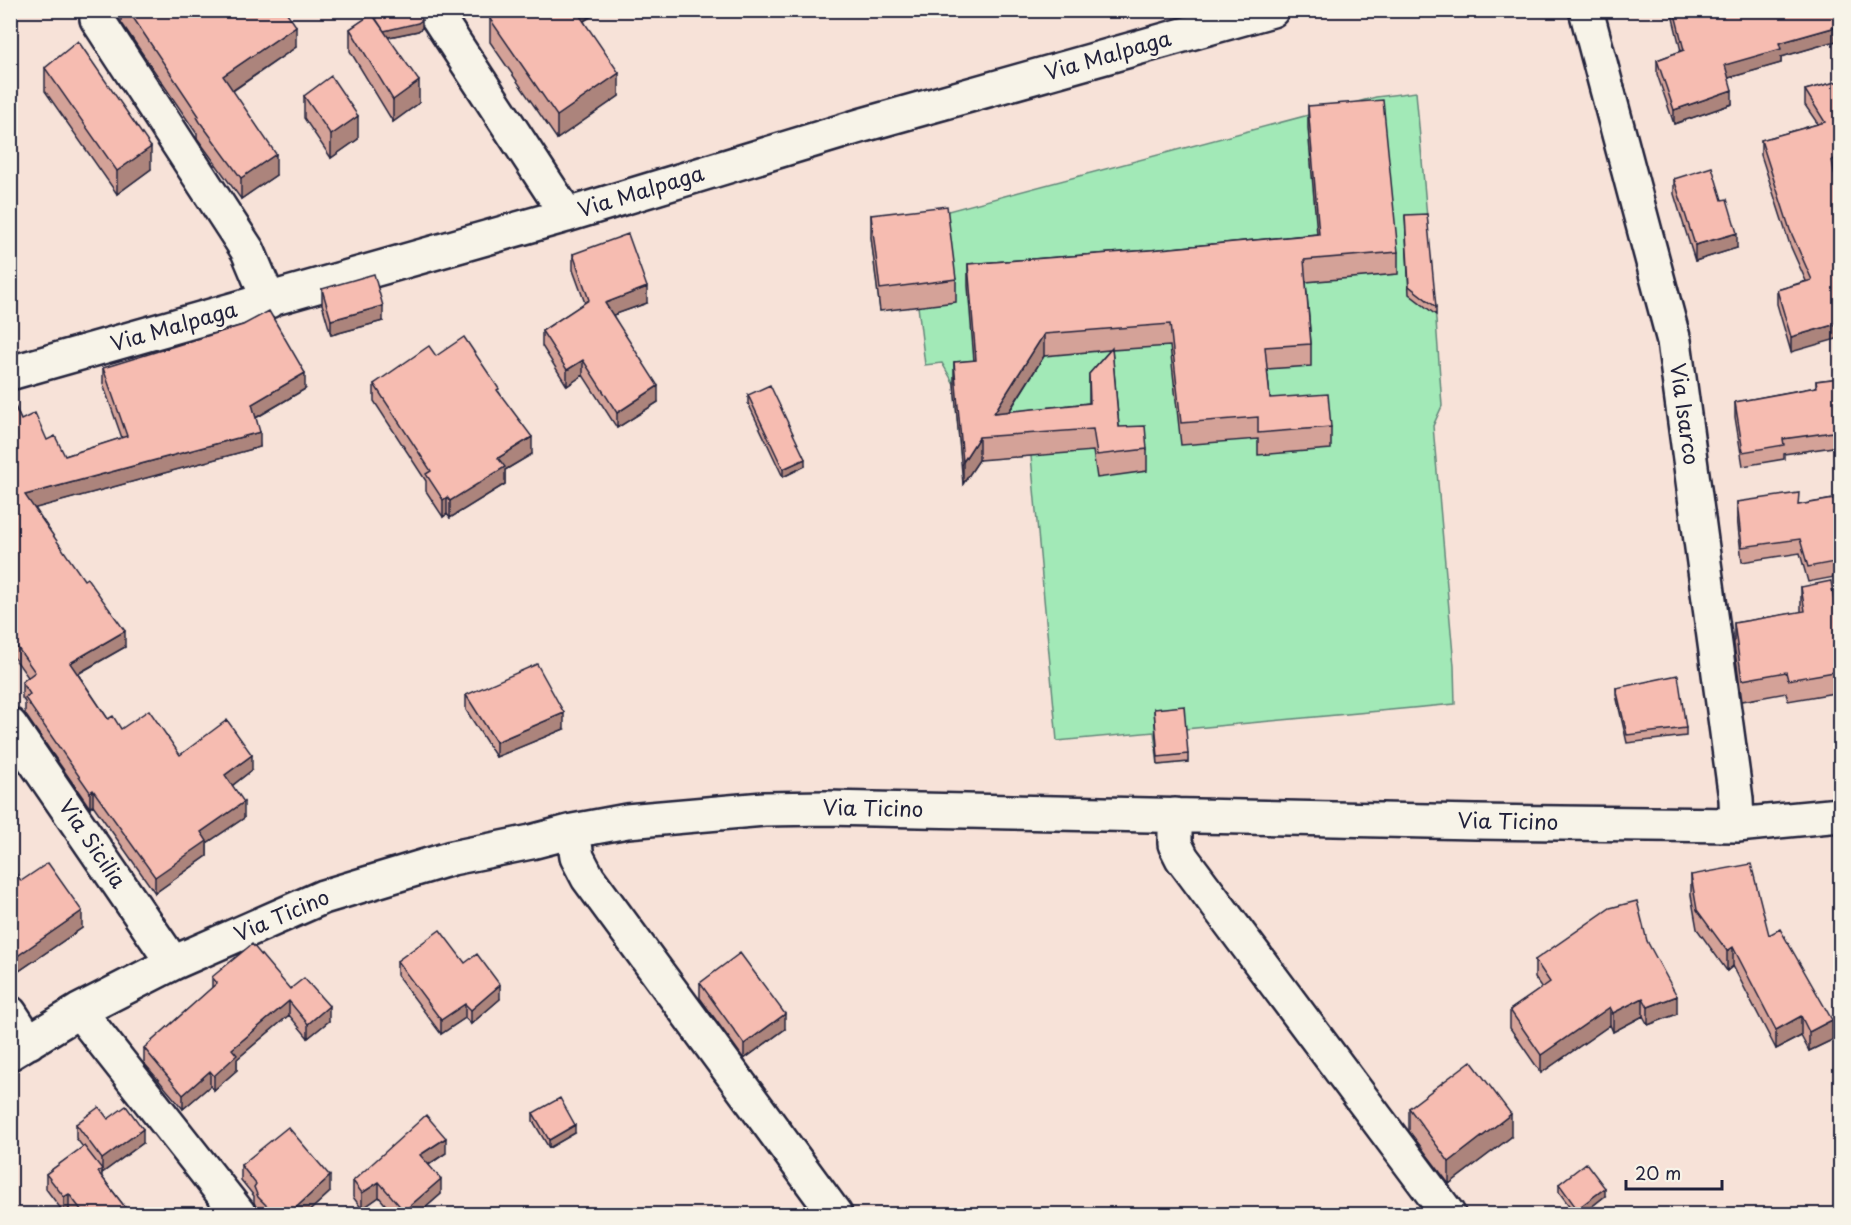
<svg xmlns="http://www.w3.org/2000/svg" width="1851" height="1225" viewBox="0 0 1851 1225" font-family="'Playpen Sans',sans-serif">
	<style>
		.green { fill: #a2e9b7; stroke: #628679; stroke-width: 1.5 }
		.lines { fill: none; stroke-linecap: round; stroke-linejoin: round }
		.minor-casing { stroke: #22223b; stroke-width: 38 }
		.minor { stroke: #f7f3e8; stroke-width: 33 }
		.wall { fill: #d4a298; stroke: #22223b; stroke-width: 1.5; fill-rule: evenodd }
		.shaded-wall { fill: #ac847c; stroke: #22223b; stroke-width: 1.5 }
		.building { fill: #f6bcb1; stroke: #22223b; stroke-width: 1.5 }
		.labels { text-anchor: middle; stroke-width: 6; stroke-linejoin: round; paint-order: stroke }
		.street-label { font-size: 21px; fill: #22223b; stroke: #f7f3e8 }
	</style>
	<rect width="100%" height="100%" fill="#f7e2d8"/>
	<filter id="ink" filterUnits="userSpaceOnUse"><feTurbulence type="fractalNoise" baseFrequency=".0167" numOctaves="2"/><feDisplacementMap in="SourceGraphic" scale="12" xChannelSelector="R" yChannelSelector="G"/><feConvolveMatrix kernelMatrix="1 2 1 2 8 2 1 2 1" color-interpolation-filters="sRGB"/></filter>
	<g filter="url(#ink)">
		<path class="green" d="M1416 92 1436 320 1442 406 1433 426 1454 666 1455 704 1185 729 1188 762 1158 765 1154 732 1057 741 1031 456 961 460 954 384 942 363 925 365 918 306 880 311 871 237 932 230 933 215 1376 97Z"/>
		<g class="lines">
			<defs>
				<path id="minor" d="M433 10 567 215
					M1586 10 1674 341 1736 799 1737 825
					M97 19 248 251 269 301
					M10 373 567 215 863 125 1272 10
					M10 725 173 963
					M1175 815V844L1182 858 1448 1214
					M573 831 577 857 588 878 835 1214
					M79 1011 239 1214
					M10 1013 29 1042
					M10 1053 79 1011 173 963 323 897 452 858 531 842 573 831 627 821 764 809 826 808 1476 822 1737 825 1840 815"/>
			</defs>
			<use href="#minor" class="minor-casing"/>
			<use href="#minor" class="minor"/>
		</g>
		<path class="wall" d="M121 10H285L296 47 233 91 276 175 241 199 197 138V134L121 22Z
			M365 10H417L422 28 418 31 388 37 419 103 393 122 350 51V29L369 16Z
			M503 10H602L584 21 619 96 557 139 490 42V19Z
			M1671 10H1840L1838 47 1836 41 1781 57V63L1728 78 1732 104 1674 124 1657 74V60L1681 51Z
			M45 68 151 169 117 194 45 91Z
			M1840 81V172L1834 173 1840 206 1791 352 1777 304V290L1806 281 1790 245 1761 155V140L1818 124 1805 105V90Z
			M304 96 358 139 331 158 304 118Z
			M1308 106 1398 252V274L1306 282 1311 344V366L1267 369 1270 398 1331 427V449L1258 455V439L1181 445 1170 346 1112 350 1119 427 1147 449V471L1097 478 1093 451 979 460 963 484 954 384V362L974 361 968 286V264L1150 250 1317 234 1308 128ZM1110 350 1089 374V403L1009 412 1044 356Z
			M1674 179 1737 248 1695 261 1674 194Z
			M871 215 956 279V302L880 311 871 237Z
			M1405 215 1436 307V315L1409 294Z
			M573 254 647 303 613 315 658 402 617 428 583 375 567 386 542 346V331L585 303 573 270Z
			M322 289 383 321 331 335 322 304Z
			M436 356 499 392 532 454 505 470V484L450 518 447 514 443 517 426 491V481L374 401V384Z
			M103 368 305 389 256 418 260 447 35 508 125 647 78 674 108 719 121 729 180 755 252 770 232 786 244 818 207 843V856L155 893 93 805 90 808 25 714V702L22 698V682L28 677 10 652 11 397 21 420 47 440 65 456 122 438 103 384Z
			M1840 378V446L1784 454V459L1743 466 1735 417V402L1816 387V381Z
			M748 395 805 466 783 477 748 403Z
			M1840 498V576L1808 582 1800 553 1742 562 1737 517V502L1799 505Z
			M1801 587 1835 608 1840 612V692L1788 701 1786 693 1742 701 1734 644V623L1801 612Z
			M1616 688 1686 728V736L1627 743 1616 695Z
			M466 695 564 729 496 757 466 710Z
			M1154 709 1188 754V762L1158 765Z
			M10 865 21 881 82 928 13 975 10 972Z
			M1691 875 1769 935 1832 1040 1809 1051 1801 1036 1776 1049 1733 966 1727 971 1697 929 1691 895Z
			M1647 941 1677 1014 1648 1025 1643 1016 1613 1032 1610 1025 1541 1073 1510 1028V1010L1542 988 1535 978V960Z
			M397 961 465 963 500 999 471 1024 465 1018 441 1034 397 975Z
			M212 977 290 989 329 1021 308 1038 289 1015 237 1059V1070L214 1090 210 1086 183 1109 144 1063V1048L212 988Z
			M700 983 785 1029 744 1059 700 998Z
			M1409 1108 1511 1137 1449 1184 1409 1131Z
			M533 1113 575 1133 549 1148 533 1121Z
			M108 1119 143 1143 102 1173V1172V1177L131 1215H73L69 1209 64 1213 46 1189V1174L83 1147 76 1138V1124Z
			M446 1153 429 1165 441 1194 417 1215H394L379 1197 362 1209 353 1197V1181Z
			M241 1165 330 1192 305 1215H260L258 1212 254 1202V1196L241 1180Z
			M1559 1184 1605 1196 1581 1215H1576L1559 1192Z"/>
		<path class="shaded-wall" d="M573 10H602L573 27Z
			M422 20V28L418 31 384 38V31Z
			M296 26V47L223 97V76Z
			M1836 27V41L1781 57V63L1725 79V65L1779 43Z
			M1840 32V46L1838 47V33Z
			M619 73V96L557 139V116Z
			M419 81V103L393 122V100Z
			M1732 90V104L1674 124V110Z
			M358 116V139L331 158V135Z
			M151 147V169L117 194V171Z
			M276 154V175L241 199V178Z
			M1840 157V172L1832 174V160Z
			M1737 233V248L1695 261V245Z
			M647 287V303L605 318V303Z
			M383 306V321L331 335V320Z
			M1840 323V338L1791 352V337Z
			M1044 334V356L994 435V413Z
			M583 360V375L567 386V370Z
			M305 373V389L252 420V404Z
			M658 386V402L617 428V413Z
			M260 432V447L25 511V495Z
			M532 437V454L505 470V484L450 518V501L498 458Z
			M979 437V460L963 484V462Z
			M805 459V466L783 477V469Z
			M447 497V514L443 517V500Z
			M125 631V647L70 678V663Z
			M564 713V729L496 757V742Z
			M252 755V770L225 791V775Z
			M93 790V805L90 808V792Z
			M244 802V818L207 843V856L155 893V877L201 832Z
			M82 911V928L13 975V959Z
			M1733 947V966L1727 971V951Z
			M500 985V999L471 1024V1010Z
			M1677 996V1014L1648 1025V1007Z
			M1643 998V1016L1613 1032V1013Z
			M289 1001V1015L237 1059V1070L214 1090V1076L232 1049Z
			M465 1004V1018L441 1034V1020Z
			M329 1006V1021L308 1038V1024Z
			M1610 1007V1025L1541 1073V1055Z
			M785 1014V1029L744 1059V1044Z
			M1801 1016V1036L1776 1049V1030Z
			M1832 1020V1040L1809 1051V1032Z
			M210 1071V1086L183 1109V1095Z
			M1511 1114V1137L1449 1184V1162Z
			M575 1125V1133L549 1148V1140Z
			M143 1129V1143L102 1173V1159Z
			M446 1138V1153L420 1170V1155Z
			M330 1176V1192L305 1215H288Z
			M441 1179V1194L417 1215H404V1211Z
			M379 1182V1197L362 1209V1193Z
			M1605 1188V1196L1581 1215H1577V1209Z
			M69 1194V1209L64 1213V1197Z"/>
		<path class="building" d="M128 10H285L296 26 223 76 276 154 241 178 200 122 197 117 199 116Z
			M370 10H417L422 20 418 23 384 31Z
			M503 10H576L619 73 557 116 490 19Z
			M1674 10H1840V32L1838 33 1836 27 1779 43 1781 49 1725 65 1732 90 1674 110 1657 60 1684 50Z
			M372 14 419 81 393 100 350 29Z
			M78 41 151 147 117 171 45 68Z
			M331 76 358 116 331 135 304 96Z
			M1840 81V157L1832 160 1840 206V323L1791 337 1777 290 1812 280 1790 230 1761 140 1825 122 1805 90Z
			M1383 100 1398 252 1304 260 1311 344 1265 347 1270 398 1328 394 1331 427 1258 433V417L1181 423 1170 324 1044 334 994 413 1090 403 1089 374 1112 348 1119 427 1145 426 1147 449 1097 455 1093 429 979 437 963 462 954 362 976 360 968 264 1150 250 1319 234 1308 106Z
			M1712 167 1722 200 1727 199 1737 233 1695 245 1674 179Z
			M947 206 956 279 880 289 871 215Z
			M1427 214 1436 307 1409 286 1405 215Z
			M628 234 647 287 605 303 658 386 617 413 583 360 567 370 542 331 589 300 573 254Z
			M374 274 383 306 331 320 322 289Z
			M269 311 305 373 252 404 260 432 25 495 84 580 87 578 125 631 70 663 108 719 113 716 121 729 149 710 180 755 227 720 252 755 225 775 244 802 201 832 207 841 155 877 93 790 90 792 25 698 30 694 22 682 35 672 10 637V397L21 420 35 413 47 440 55 436 65 456 127 436 103 368 243 325Z
			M464 337 499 389 497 390 532 437 498 458 505 467 450 501 447 497 443 500 426 474 431 471 374 384 429 346 436 356Z
			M1840 378V431L1783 439 1784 445 1743 452 1735 402 1817 387 1816 381Z
			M770 385 805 459 783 469 748 395Z
			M1799 493 1798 505 1840 498V561L1808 567 1800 539 1742 547 1737 502Z
			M1831 581 1835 608 1840 607V671L1788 680 1786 672 1742 680 1734 623 1805 611 1801 587Z
			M537 664 564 713 496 742 466 695Z
			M1678 675 1686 728 1627 735 1616 688Z
			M1184 706 1188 754 1158 757 1154 709Z
			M48 863 82 911 13 959 10 955V865L21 881Z
			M1751 864 1769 935 1780 929 1832 1020 1809 1032 1801 1016 1776 1030 1733 947 1727 951 1697 910 1691 875Z
			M1637 901 1647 941 1677 996 1648 1007 1643 998 1613 1013 1610 1007 1541 1055 1510 1010 1550 982 1535 960 1610 908Z
			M440 930 465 963 477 954 500 985 471 1010 465 1004 441 1020 397 961Z
			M252 944 290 989 304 978 329 1006 308 1024 289 1001 232 1049 237 1055 214 1076 210 1071 183 1095 144 1048 217 983 212 977Z
			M740 953 785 1014 744 1044 700 983Z
			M1471 1061 1511 1114 1449 1162 1409 1108Z
			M560 1098 575 1125 549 1140 533 1113Z
			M126 1106 143 1129 102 1159 76 1124 99 1107 108 1119Z
			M426 1115 446 1138 420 1155 441 1179 404 1211 379 1182 362 1193 353 1181Z
			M288 1127 330 1176 288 1215H276L258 1197 254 1187 256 1184 241 1165Z
			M84 1146 102 1169 98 1172 131 1215H85L69 1194 64 1197 46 1174Z
			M1586 1163 1605 1188 1577 1209 1559 1184Z"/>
	</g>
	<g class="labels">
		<g class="street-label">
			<text transform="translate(1108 56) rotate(-16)" y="7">Via Malpaga</text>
			<text transform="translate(641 192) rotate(-17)" y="7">Via Malpaga</text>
			<text transform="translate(174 327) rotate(-16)" y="7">Via Malpaga</text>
			<text transform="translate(1684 414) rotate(82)" y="7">Via Isarco</text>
			<text transform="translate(873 809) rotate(1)" y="7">Via Ticino</text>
			<text transform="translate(1508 822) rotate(1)" y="7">Via Ticino</text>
			<text transform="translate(92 844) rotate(56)" y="7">Via Sicilia</text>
			<text transform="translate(282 916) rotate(-23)" y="7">Via Ticino</text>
		</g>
	</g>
	<rect width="1851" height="1225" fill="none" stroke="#f7f3e8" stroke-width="36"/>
	<rect x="18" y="18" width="1815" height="1189" fill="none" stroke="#22223b" stroke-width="2" filter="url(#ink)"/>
	<path d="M1626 1180v9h96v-9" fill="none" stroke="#22223b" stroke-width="3"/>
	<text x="1635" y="1180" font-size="18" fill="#22223b" stroke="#f7f3e8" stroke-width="4.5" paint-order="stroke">20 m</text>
</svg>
